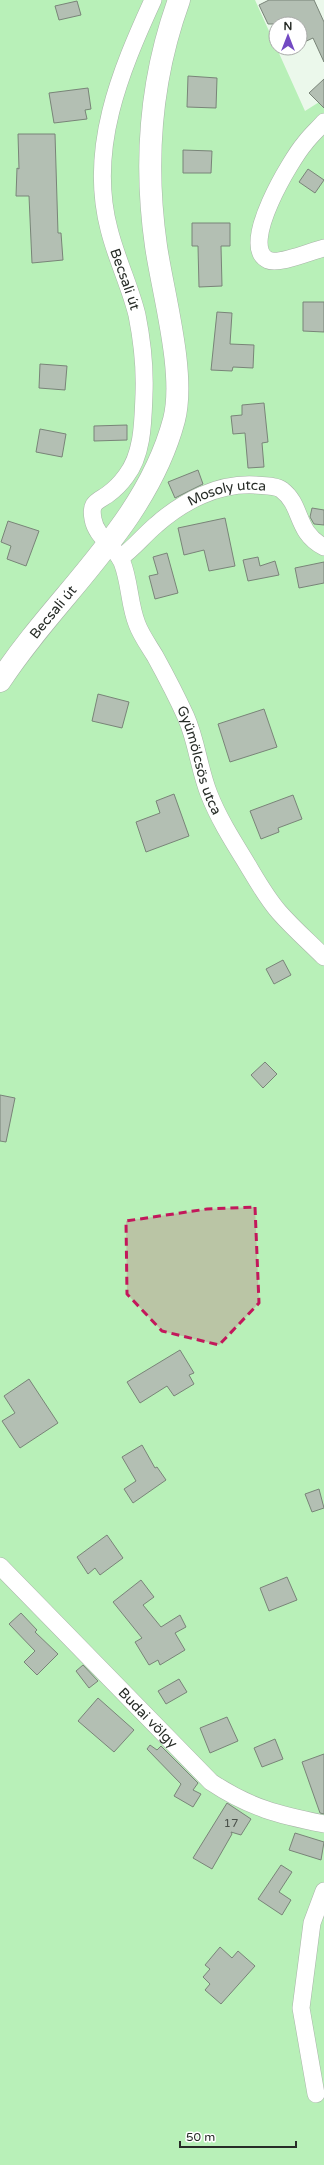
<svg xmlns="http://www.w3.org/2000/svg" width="324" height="2165" viewBox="0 0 324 2165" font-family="'Varela Round',sans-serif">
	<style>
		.green { fill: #b8f0b8 }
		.building { fill: #b3bfb3; stroke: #798478 }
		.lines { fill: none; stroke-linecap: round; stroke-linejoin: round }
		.street-casing { stroke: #a8b4a8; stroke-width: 18 }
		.secondary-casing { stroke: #a8b4a8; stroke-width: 23 }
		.street { stroke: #fff; stroke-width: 17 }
		.secondary { stroke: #fff; stroke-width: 22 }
		.marked { fill: #c2185b; fill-opacity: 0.2; stroke: #c2185b; stroke-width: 3; stroke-dasharray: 8 5; stroke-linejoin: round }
		.labels { text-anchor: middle; stroke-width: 3.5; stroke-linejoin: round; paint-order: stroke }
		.number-label { font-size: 12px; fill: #4a514a }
		.street-label { font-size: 14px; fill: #272c27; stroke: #fff }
	</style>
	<rect width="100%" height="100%" fill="#ebf8eb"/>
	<path class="green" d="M0 0H255L305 111 324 99V2165H0Z"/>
	<path class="building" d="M269 0H314L324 22V62L313 38 300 44V24H268L259 5Z
		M77 1 81 15 59 20 55 6Z
		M188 76 217 78 216 108 187 107Z
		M324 79V108L309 93Z
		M88 88 91 109 85 110 87 119 54 123 49 93Z
		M18 134H55L58 233H61L63 260 32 263 29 196H16L17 168 19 169Z
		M183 150 212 151 211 173H183Z
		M308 169 324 180 315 193 299 182Z
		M192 223H230V246H221L222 286 199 287 198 246H192Z
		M303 302H324V332L303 331Z
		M217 312 232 313 230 344 254 345 253 368 233 367 232 371 211 370Z
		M40 364 67 366 65 390 39 388Z
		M264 403 268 442 262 443 264 467 248 468 245 433 233 434 231 416 242 415V405Z
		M127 425V440L94 441V426Z
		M40 429 66 434 62 457 36 452Z
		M198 470 203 484 175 498 168 482Z
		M312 508 324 510V525L314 524 310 517Z
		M225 518 235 566 209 571 204 550 184 555 178 528Z
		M8 521 39 531 26 566 7 559 11 546 1 542Z
		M167 553 178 593 155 599 149 576 158 574 153 557Z
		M258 557 260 566 275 561 279 575 248 581 243 560Z
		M324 562V583L299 588 295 568Z
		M98 694 129 702 122 728 92 721Z
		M264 709 277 747 230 762 218 724Z
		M174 794 189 836 146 852 136 822 160 813 156 801Z
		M293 795 302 819 278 828 279 832 261 839 250 811Z
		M283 960 291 975 274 984 266 969Z
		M265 1062 277 1074 263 1088 251 1075Z
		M0 1095 15 1098 6 1142 0 1141Z
		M180 1350 194 1373 189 1375 194 1384 174 1396 167 1386 140 1403 127 1382Z
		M29 1379 58 1423 20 1448 2 1421 15 1413 4 1396Z
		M142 1445 155 1468 157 1467 166 1480 133 1503 124 1489 136 1481 122 1457Z
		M319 1489 324 1508 312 1512 305 1494Z
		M107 1535 123 1558 100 1575 95 1568 88 1574 77 1557Z
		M287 1577 297 1600 269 1611 260 1588Z
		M141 1580 154 1597 143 1605 161 1627 180 1615 186 1627 175 1633 185 1650 160 1665 158 1660 149 1665 135 1642 142 1638 113 1602Z
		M21 1613 37 1630 35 1632 58 1654 37 1675 24 1662 35 1651 9 1624Z
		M83 1665 98 1681 89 1688 76 1671Z
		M179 1679 187 1692 166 1704 158 1691Z
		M98 1698 134 1730 114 1752 78 1721Z
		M227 1717 238 1741 210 1753 200 1728Z
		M275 1739 283 1759 262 1767 254 1748Z
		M150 1745 157 1750 161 1746 198 1783 193 1790 201 1794 193 1807 174 1796 181 1784 147 1749Z
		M324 1754V1814L320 1813 302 1762Z
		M227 1803 251 1819 241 1835 231 1832 232 1834 212 1869 193 1858Z
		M295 1833 324 1842 321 1860 289 1850Z
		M281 1865 292 1872 279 1892 291 1900 282 1915 258 1899Z
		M220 1947 232 1958 238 1951 255 1966 221 2004 205 1990 210 1984 203 1977 210 1969 205 1965Z"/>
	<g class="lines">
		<defs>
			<g id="street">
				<path id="s1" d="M153 0C120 72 88 149 109 229 116 258 130 286 137 315 142 340 145 369 144 394 143 421 143 454 126 476 121 483 114 490 107 495 96 502 90 503 93 519 96 537 115 546 122 562 130 582 129 604 137 624 141 635 149 646 155 656 166 676 177 697 186 717 197 742 199 769 209 794 218 817 231 838 244 859 255 877 265 896 279 912 293 928 309 942 324 957"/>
				<path d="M324 122C318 129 311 135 305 143 292 158 238 246 268 260 279 265 311 251 324 248"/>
				<path id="s2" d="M120 558C134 548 143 536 156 525 183 501 218 483 255 485 262 486 276 485 282 490 303 506 295 532 324 547"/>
				<path id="s3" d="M0 1566 211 1782C250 1808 279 1815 324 1824"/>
				<path d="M316 2094 301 2008 312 1923 324 1891"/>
			</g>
			<g id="secondary">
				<path id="s4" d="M0 681C57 594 146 525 174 420 186 374 163 294 156 246 144 162 150 80 179 0"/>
			</g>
		</defs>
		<use href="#street" class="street-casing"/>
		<use href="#secondary" class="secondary-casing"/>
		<use href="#street" class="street"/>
		<use href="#secondary" class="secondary"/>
	</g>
	<path class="marked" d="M255 1207 259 1303 219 1345 162 1331 127 1294 126 1221 207 1209Z"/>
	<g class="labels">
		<g class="number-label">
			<text x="231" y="1827">17</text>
		</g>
		<g class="street-label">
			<text dy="5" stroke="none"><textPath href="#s1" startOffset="291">Becsali út</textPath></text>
			<text dy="5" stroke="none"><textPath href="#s2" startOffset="129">Mosoly utca</textPath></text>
			<text dy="5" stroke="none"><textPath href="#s4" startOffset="87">Becsali út</textPath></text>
			<text dy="5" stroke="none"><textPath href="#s1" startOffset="818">Gyümölcsös utca</textPath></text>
			<text dy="5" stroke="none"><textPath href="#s3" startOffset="212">Budai völgy</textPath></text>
		</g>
	</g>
	<g transform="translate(288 36)"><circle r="19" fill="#ffffff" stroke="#a9aba9"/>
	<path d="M0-3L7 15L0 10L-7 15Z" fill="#734ac3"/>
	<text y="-6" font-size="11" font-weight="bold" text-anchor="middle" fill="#272c27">N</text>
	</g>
	<path d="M180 2141v6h116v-6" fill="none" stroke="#272c27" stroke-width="2"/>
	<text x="186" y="2141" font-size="12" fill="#272c27" stroke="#ffffff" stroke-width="3" paint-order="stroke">50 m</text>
</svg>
